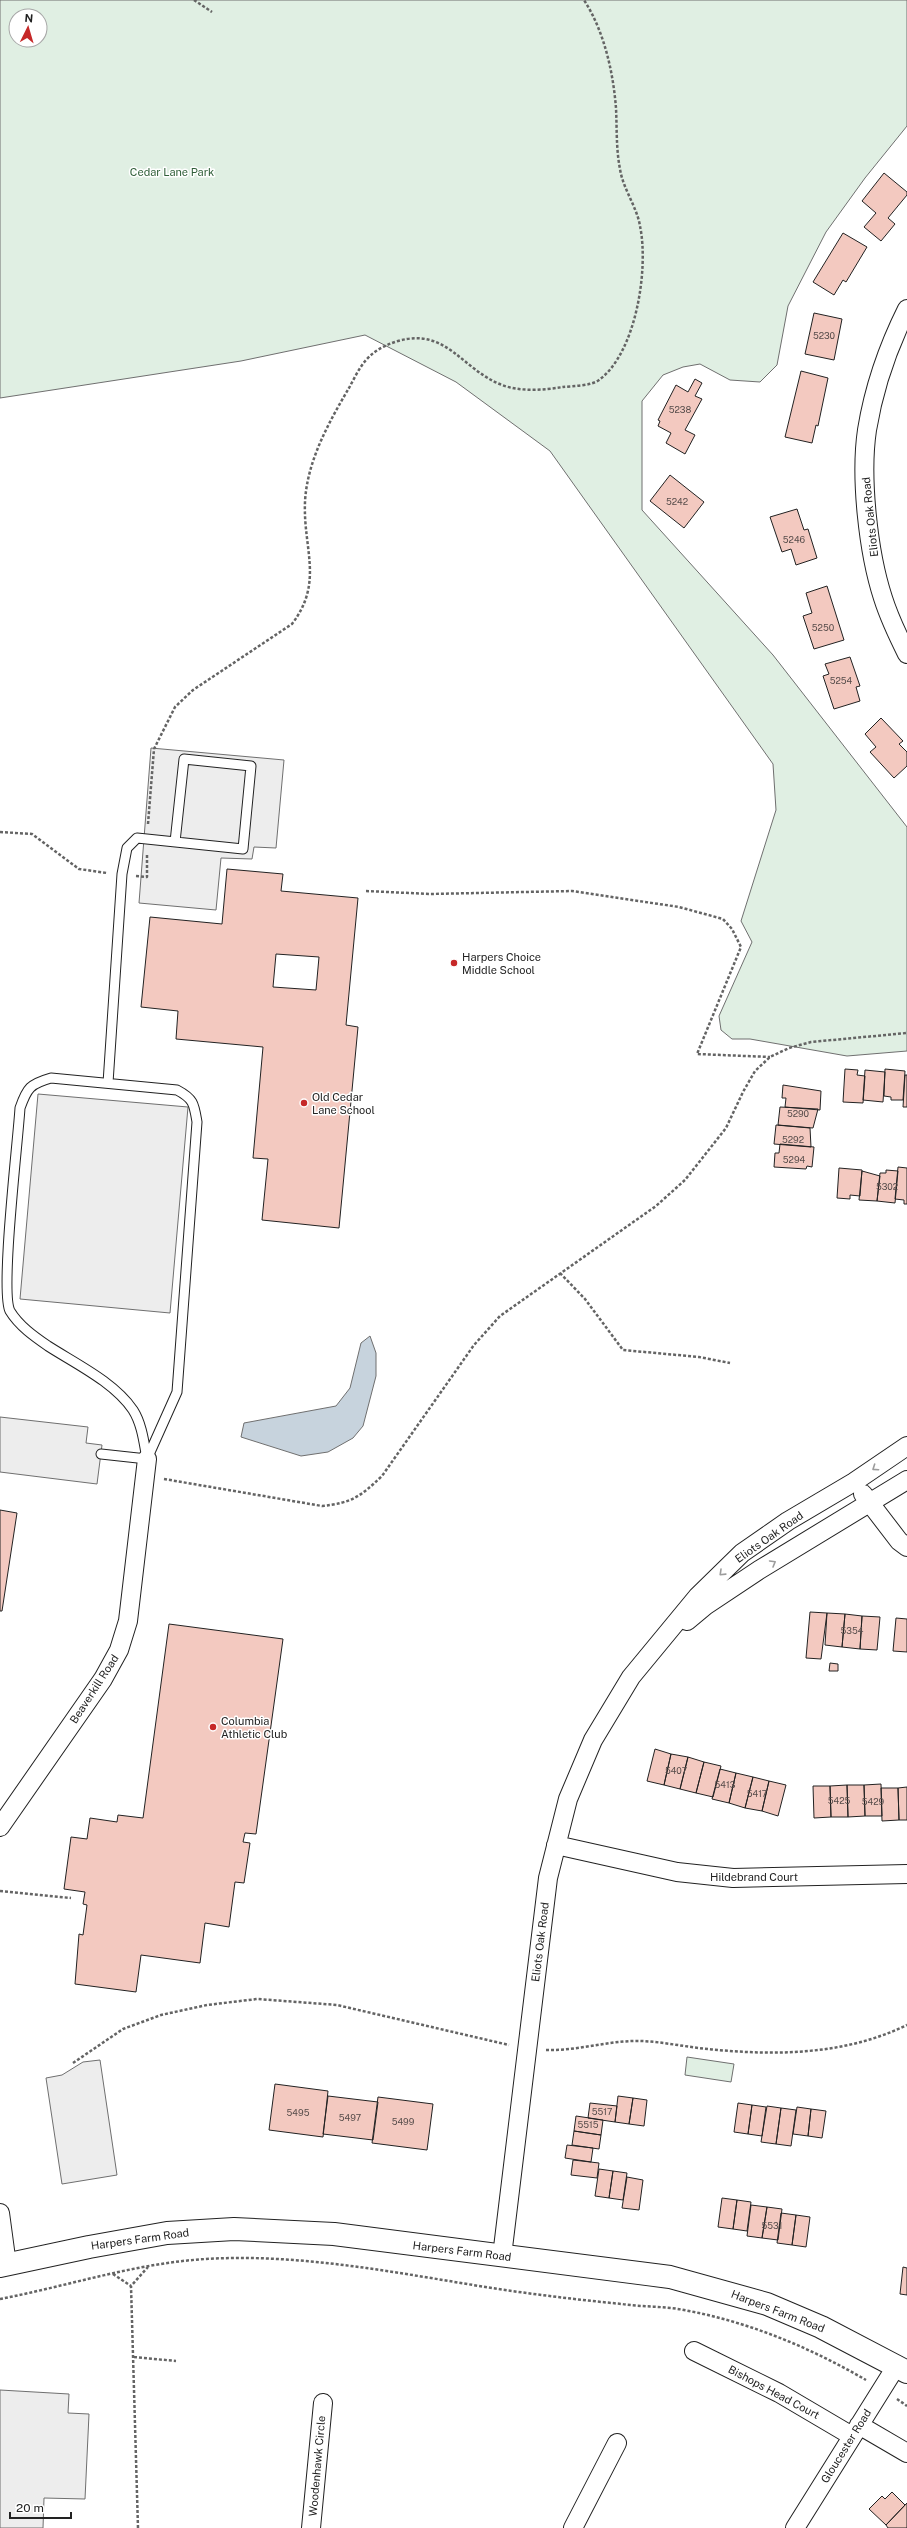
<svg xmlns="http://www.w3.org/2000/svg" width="907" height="2528" viewBox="0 0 907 2528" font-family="'Public Sans',sans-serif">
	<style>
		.green { fill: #e0efe3; stroke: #6f6f6f; fill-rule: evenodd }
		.parking { fill: #ededed; stroke: #6f6f6f }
		.water { fill: #c7d3dd; stroke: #6f6f6f }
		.building { fill: #f3c9c0; stroke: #222; fill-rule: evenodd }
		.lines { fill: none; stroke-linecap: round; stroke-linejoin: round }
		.lane-casing { stroke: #222; stroke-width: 11 }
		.street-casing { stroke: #222; stroke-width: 20 }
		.secondary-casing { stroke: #222; stroke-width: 24 }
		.path { stroke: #646464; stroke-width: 2.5; stroke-dasharray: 3 2; stroke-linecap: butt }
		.lane { stroke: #fff; stroke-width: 9 }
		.street { stroke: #fff; stroke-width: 18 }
		.secondary { stroke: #fff; stroke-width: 22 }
		.oneway { stroke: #9c9c9c }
		.poi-dot { fill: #c62828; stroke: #fff; stroke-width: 1.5 }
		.labels { text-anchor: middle; stroke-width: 3; stroke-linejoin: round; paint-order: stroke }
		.number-label { font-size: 9px; fill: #564c4a }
		.park-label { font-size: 11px; fill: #2f5e38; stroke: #fff }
		.street-label { font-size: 11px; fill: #222; stroke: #fff }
		.poi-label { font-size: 11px; fill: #222; stroke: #fff; text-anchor: start }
	</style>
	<rect width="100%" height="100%" fill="#fff"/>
	<path class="green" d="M0 0H907V126L865 178 826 232 788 306 777 365 760 382 730 380 700 364 683 367 663 375 642 401V510L773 655 907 827V1051L847 1056 750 1039H732L721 1030 719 1016 752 942 741 921 776 810 773 764 550 451 456 382 365 335 241 361 0 398ZM16 16H40V40H16Z
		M687 2057 734 2064 731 2082 685 2075Z"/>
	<path class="parking" d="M151 748 284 760 276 848 254 847 252 859 221 858 216 910 139 903Z
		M38 1094 188 1107 170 1313 20 1299Z
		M0 1417 88 1427 86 1443 102 1445 97 1484 0 1472Z
		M100 2060 117 2175 62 2184 46 2078 62 2075 83 2062Z
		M0 2390 69 2394 68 2413 89 2414 85 2499 44 2498 43 2528H0Z"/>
	<path class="water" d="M370 1336 376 1353V1376L363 1426 353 1438 328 1452 301 1456 241 1437 244 1423 336 1406 350 1388 361 1343Z"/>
	<path class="building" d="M884 173 907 192V195L888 218 895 224 881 241 864 227 876 213 862 201Z
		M843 233 867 247 846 282 843 280 834 295 813 282Z
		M814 313 842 319 834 360 805 354Z
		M801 371 828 378 818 426 816 425 812 443 785 437Z
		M695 379 702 383 695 396 702 399 685 430 695 435 685 454 666 443 671 433 658 426 660 421 658 420 676 385 688 392Z
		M670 475 704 502 684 528 650 501Z
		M797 509 804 530 808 529 817 558 796 565 791 549 782 552 770 517Z
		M827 586 844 640 814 649 803 616 812 613 806 593Z
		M850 657 860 686 856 687 860 701 834 709 823 676 829 674 825 664Z
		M881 718 903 741 899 744 907 752V766L894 778 870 752 876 747 865 734Z
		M227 869 283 874 281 891 358 898 346 1025 358 1027 339 1228 262 1220 268 1159 253 1158 263 1047 176 1039 178 1011 141 1007 150 917 222 924ZM276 954 319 957 316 990 273 987Z
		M845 1069 858 1070 857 1075 865 1076 863 1103 843 1102Z
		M885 1069 905 1071 903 1100H891V1097L884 1096Z
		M865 1070 885 1072 883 1102 863 1100Z
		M905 1075H907V1107H903Z
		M783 1085 821 1091 820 1110 785 1107 786 1098H782Z
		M780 1107 818 1109 813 1128 778 1125Z
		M776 1125 810 1128 811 1147 774 1144Z
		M780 1144 814 1147 812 1167 807 1166 806 1169 774 1167 775 1153H779Z
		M898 1167 907 1168V1204H904V1200L895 1199Z
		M839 1168 862 1170 860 1196 850 1195V1199L837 1198Z
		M886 1170 898 1171 895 1203 877 1201 880 1173H886Z
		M862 1171 880 1176 877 1201 859 1200Z
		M0 1510 17 1513 2 1611H0Z
		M810 1612 827 1613 821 1659 806 1658Z
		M827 1613 845 1614 842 1647 825 1645Z
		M845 1614 862 1616 860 1649 842 1647Z
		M862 1616 880 1617 877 1650 860 1649Z
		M896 1618 907 1619V1652L893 1651Z
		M169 1624 283 1639 256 1834 245 1833 243 1842 250 1843 244 1883 235 1882 229 1927 205 1923 200 1963 141 1955 136 1992 75 1984 79 1934 83 1935 87 1905 83 1904 85 1892 64 1889 71 1837 87 1839 90 1818 117 1822 118 1815 143 1818Z
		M830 1663 838 1664V1671H829Z
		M655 1749 671 1754 664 1785 647 1781Z
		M671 1754 688 1757 680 1789 664 1785Z
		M688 1757 704 1762 696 1793 680 1789Z
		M704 1762 721 1766 713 1797 696 1793Z
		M720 1769 736 1773 729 1803 712 1799Z
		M736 1773 753 1777 745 1808 729 1803Z
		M753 1777 769 1781 762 1811 745 1808Z
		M769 1781 786 1785 778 1816 762 1811Z
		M881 1784 882 1816H865L864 1785Z
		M847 1785H864L865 1816 848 1817Z
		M847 1785 848 1817H831L830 1786Z
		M813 1786H830L831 1817 814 1818Z
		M907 1787V1820H899L898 1788Z
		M881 1788H898L899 1820 882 1821Z
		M275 2084 328 2091 323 2137 269 2130Z
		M328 2096 378 2102 373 2140 323 2134Z
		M618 2096 633 2098 629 2124 615 2122Z
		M378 2097 433 2104 427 2150 372 2143Z
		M633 2098 647 2100 644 2126 629 2124Z
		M590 2103 617 2106 615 2122 588 2118Z
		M738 2103 752 2105 748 2134 734 2132Z
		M752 2105 766 2107 762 2136 748 2134Z
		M767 2106 781 2108 776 2144 761 2142Z
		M797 2107 811 2109 808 2136 793 2134Z
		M781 2108 796 2110 791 2146 776 2144Z
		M811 2109 826 2111 822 2138 808 2136Z
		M576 2116 603 2120 601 2135 574 2131Z
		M574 2131 601 2135 599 2149 572 2145Z
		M567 2145 593 2148 591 2162 565 2158Z
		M573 2160 599 2163 597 2178 571 2175Z
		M599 2169 613 2171 609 2198 595 2196Z
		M613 2171 627 2173 623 2200 609 2198Z
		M627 2177 643 2180 639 2210 622 2208Z
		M722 2198 737 2200 733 2229 718 2227Z
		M737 2200 751 2202 747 2231 733 2229Z
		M751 2205 767 2207 762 2238 747 2236Z
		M767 2207 782 2209 778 2240 762 2238Z
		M781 2213 796 2215 792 2245 777 2243Z
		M796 2215 810 2217 806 2247 792 2245Z
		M903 2267 907 2268V2295L900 2294Z
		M892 2492 905 2505 886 2525 869 2509 882 2496 885 2499Z
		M907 2503V2528H888L886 2525Z"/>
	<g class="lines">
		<defs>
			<path id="lane" d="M51 1078 177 1090C194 1099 194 1104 197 1122L177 1392 147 1459C144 1443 142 1424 133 1410 114 1382 76 1364 48 1346 35 1337 19 1326 10 1311 0 1291 18 1141 20 1108 27 1088 30 1084 51 1078Z
				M108 1083 122 874 127 848 137 838 243 849 251 766 184 759 175 842
				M101 1454 147 1459"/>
			<path id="street" d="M907 309C888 347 874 387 867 430 860 477 868 552 883 598 889 617 898 636 907 654
				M863 1494 899 1541 907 1547
				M687 1621 705 1606 759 1570 907 1480
				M0 1827 103 1679 119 1650 128 1621 147 1459
				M556 1845 677 1872 733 1878 907 1874
				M0 2213 7 2265
				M502 2256 548 1878 568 1799 593 1740 631 1677 697 1597 742 1553 788 1521 854 1482 907 1446
				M694 2351 779 2393 852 2436
				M859 2425 907 2453
				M311 2528 323 2403
				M573 2528 617 2443
				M795 2528 897 2365"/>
			<path id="secondary" d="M0 2266 89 2247 167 2233 234 2229 334 2234 670 2277 767 2304 821 2327 907 2372"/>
		</defs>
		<use href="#lane" class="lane-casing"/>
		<use href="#street" class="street-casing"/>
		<use href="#secondary" class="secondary-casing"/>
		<path class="path" d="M194 0 212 12
			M148 824 154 749 175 707 193 690 292 624C324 582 303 549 305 502 307 461 329 422 349 388 354 379 359 368 366 360 375 350 385 345 398 341 447 327 462 370 502 385 520 392 544 390 563 387 573 386 591 386 599 380 636 353 649 269 640 226 637 207 623 189 620 169 616 149 617 128 616 108 613 71 604 31 584 0
			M0 832 32 834 79 869 107 873
			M136 876 147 877V853
			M366 891 430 894 572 891 679 907 723 919 732 929 741 947 697 1054 770 1057
			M560 1273 585 1299 623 1350 699 1357 730 1363
			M164 1479 322 1506C352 1503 361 1496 382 1476L474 1345 500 1316 656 1206 685 1180 726 1128 743 1092 755 1071 770 1057 789 1048 811 1042 907 1033
			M0 1891 71 1898
			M546 2050C578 2051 609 2040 642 2041 664 2042 686 2047 708 2049 776 2056 845 2055 907 2025
			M73 2063 123 2029 161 2015 207 2005 257 1999 337 2005 509 2045
			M113 2274 131 2286
			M0 2299C68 2286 136 2263 206 2259 303 2253 402 2274 498 2289 539 2295 580 2300 622 2304 642 2307 664 2306 684 2310 749 2322 809 2347 866 2380
			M134 2357 176 2361
			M897 2399 907 2406
			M138 2528 131 2286 148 2267"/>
		<use href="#lane" class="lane"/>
		<use href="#street" class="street"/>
		<use href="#secondary" class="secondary"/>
	</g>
	<defs><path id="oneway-chevron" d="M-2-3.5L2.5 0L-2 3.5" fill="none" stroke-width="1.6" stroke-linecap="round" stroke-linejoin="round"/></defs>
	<g class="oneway">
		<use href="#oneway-chevron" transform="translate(875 1468) rotate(146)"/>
		<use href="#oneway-chevron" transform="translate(773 1563) rotate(-30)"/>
		<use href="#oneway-chevron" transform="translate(722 1573) rotate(136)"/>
	</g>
	<g class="poi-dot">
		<circle cx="454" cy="963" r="4"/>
		<circle cx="304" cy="1103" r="4"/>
		<circle cx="213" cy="1727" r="4"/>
	</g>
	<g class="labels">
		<g class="number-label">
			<text x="824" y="339">5230</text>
			<text x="680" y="413">5238</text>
			<text x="677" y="505">5242</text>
			<text x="794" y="543">5246</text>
			<text x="823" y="631">5250</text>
			<text x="841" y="684">5254</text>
			<text x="798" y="1117">5290</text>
			<text x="793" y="1143">5292</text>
			<text x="794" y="1163">5294</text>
			<text x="887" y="1190">5302</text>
			<text x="852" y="1634">5354</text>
			<text x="676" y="1774">5407</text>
			<text x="725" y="1788">5413</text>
			<text x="757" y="1797">5417</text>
			<text x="839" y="1804">5425</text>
			<text x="873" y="1805">5429</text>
			<text x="602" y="2115">5517</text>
			<text x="298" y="2116">5495</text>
			<text x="350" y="2121">5497</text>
			<text x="403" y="2125">5499</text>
			<text x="588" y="2128">5515</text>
			<text x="772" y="2229">5531</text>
		</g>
		<g class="park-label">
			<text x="172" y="176">Cedar Lane Park</text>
		</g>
		<g class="street-label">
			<text transform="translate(870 517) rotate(-96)" y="4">Eliots Oak Road</text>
			<text transform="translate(769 1537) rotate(-35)" y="4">Eliots Oak Road</text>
			<text transform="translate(94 1689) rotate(-57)" y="4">Beaverkill Road</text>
			<text x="754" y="1881">Hildebrand Court</text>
			<text transform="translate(540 1942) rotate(-83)" y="4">Eliots Oak Road</text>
			<text transform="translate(140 2239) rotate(-8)" y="4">Harpers Farm Road</text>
			<text transform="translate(462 2251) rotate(7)" y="4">Harpers Farm Road</text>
			<text transform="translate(778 2311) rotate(21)" y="4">Harpers Farm Road</text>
			<text transform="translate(774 2392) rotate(28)" y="4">Bishops Head Court</text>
			<text transform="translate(846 2446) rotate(-58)" y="4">Gloucester Road</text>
			<text transform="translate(317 2466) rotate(-85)" y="4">Woodenhawk Circle</text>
		</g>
		<g class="poi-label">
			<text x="462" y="961">Harpers Choice<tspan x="462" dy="13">Middle School</tspan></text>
			<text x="312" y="1101">Old Cedar<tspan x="312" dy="13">Lane School</tspan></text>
			<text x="221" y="1725">Columbia<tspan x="221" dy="13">Athletic Club</tspan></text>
		</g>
	</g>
	<g transform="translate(28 28) rotate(5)"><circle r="19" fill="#ffffff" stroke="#a7a7a7"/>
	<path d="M0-3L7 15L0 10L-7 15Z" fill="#c62828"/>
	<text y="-6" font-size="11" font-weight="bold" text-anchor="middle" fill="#222222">N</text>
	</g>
	<path d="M10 2512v6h61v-6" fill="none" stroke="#222222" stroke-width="2"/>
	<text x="16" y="2512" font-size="12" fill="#222222" stroke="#ffffff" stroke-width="3" paint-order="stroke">20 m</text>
</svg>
